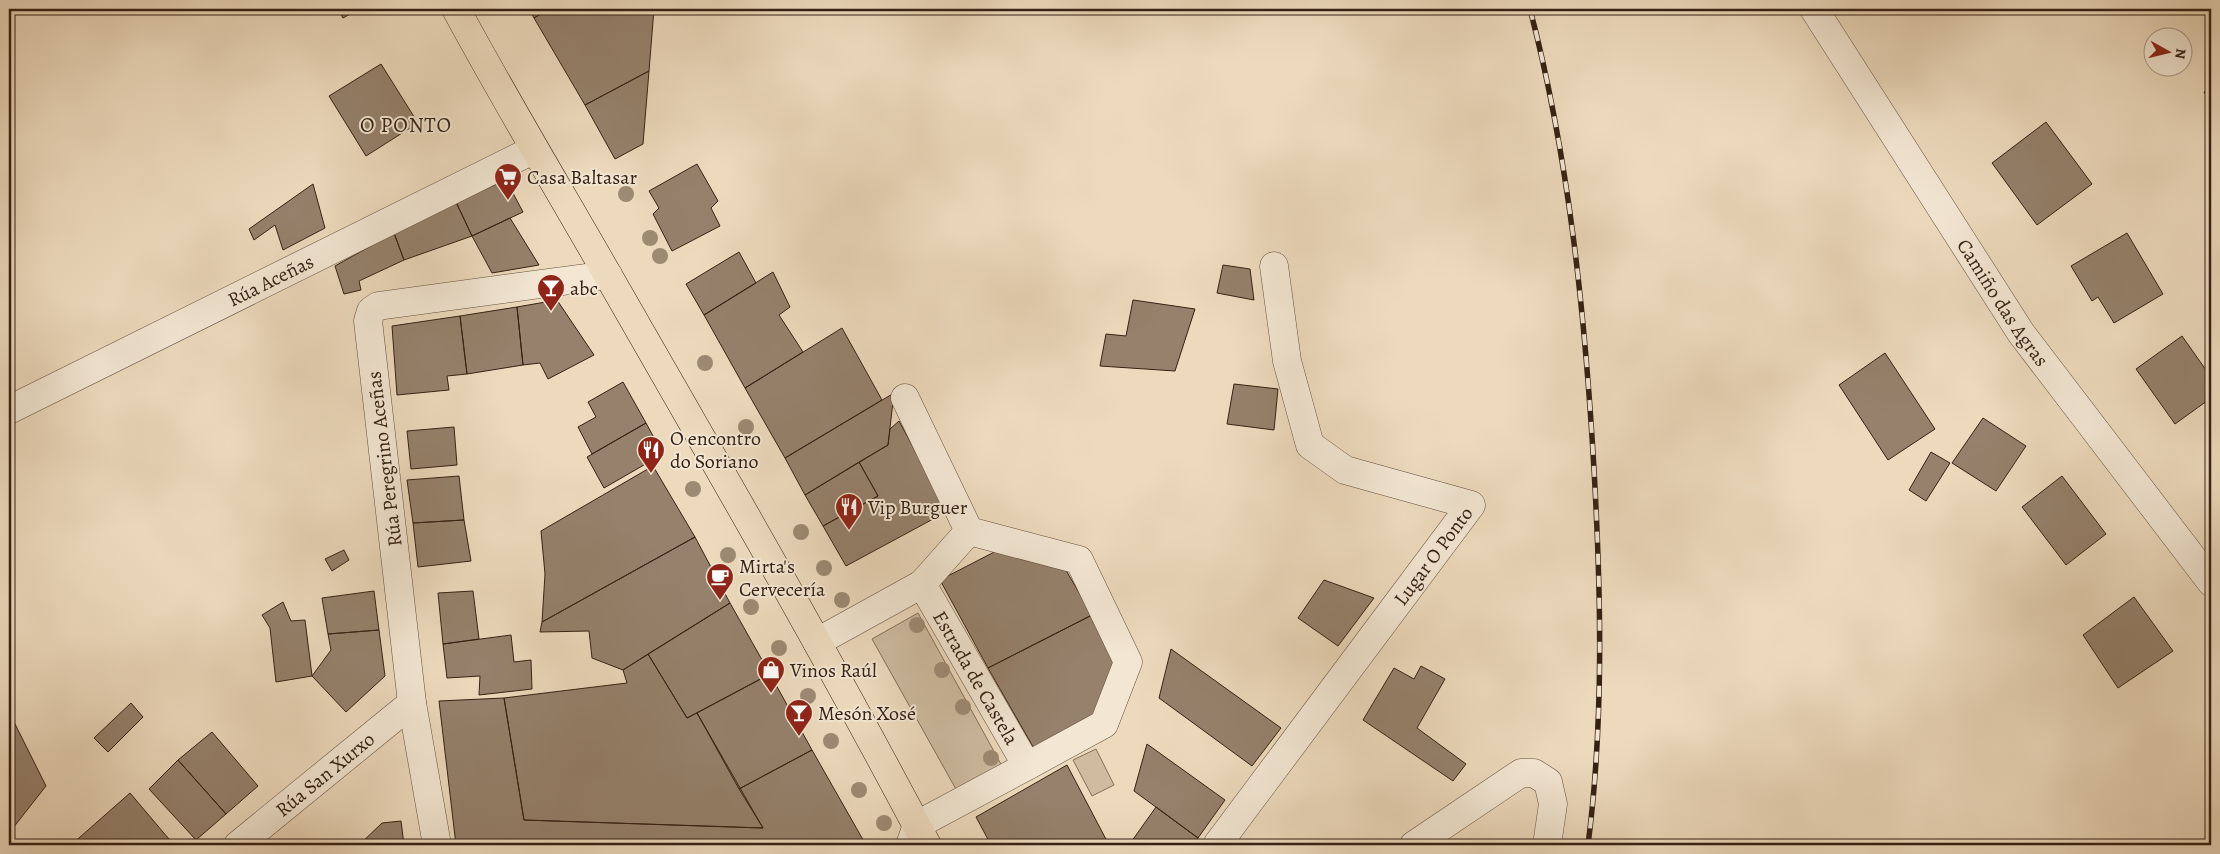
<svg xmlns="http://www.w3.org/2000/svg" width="2220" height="854" viewBox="0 0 2220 854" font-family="Alegreya,serif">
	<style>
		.green { fill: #cebba0; stroke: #826e5a }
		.building { fill: #95816c; stroke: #352114 }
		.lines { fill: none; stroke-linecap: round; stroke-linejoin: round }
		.street-casing { stroke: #634f3e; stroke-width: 29 }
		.primary-casing { stroke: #352114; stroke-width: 29 }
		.street { stroke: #f3e7d4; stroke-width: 28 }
		.primary { stroke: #eddabd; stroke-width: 28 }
		.rail-casing { stroke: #352114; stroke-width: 5.5 }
		.rail { stroke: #f3e7d4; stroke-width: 4; stroke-dasharray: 11; stroke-linecap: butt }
		.tree { fill: #9d8a73 }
		.labels { text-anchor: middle; stroke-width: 4; stroke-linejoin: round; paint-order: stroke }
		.poi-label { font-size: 20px; fill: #352114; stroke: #f3e7d4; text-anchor: start }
		.street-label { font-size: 20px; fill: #352114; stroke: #f3e7d4 }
		.neighbourhood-label { font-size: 21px; letter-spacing: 1px; fill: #352114; stroke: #f3e7d4 }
	</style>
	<rect width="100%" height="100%" fill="#eddabd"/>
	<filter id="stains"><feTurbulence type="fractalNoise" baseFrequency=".004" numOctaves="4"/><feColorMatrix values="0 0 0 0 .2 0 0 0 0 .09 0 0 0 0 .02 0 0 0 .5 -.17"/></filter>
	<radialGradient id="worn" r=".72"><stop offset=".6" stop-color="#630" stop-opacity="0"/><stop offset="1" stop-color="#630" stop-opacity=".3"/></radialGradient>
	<path class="green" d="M918 613 1002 766 957 791 872 639Z
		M1096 749 1114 785 1092 796 1073 760Z"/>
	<path class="building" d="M338 9H359L343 18Z
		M529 9H549L534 18Z
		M549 9H654L649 71 585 105 534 18Z
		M381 64 418 123 366 156 329 96Z
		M649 71 643 144 615 159 585 105Z
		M2211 89V103L2204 92Z
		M2046 122 2092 184 2037 225 1992 163Z
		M697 164 718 201 711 208 720 226 672 251 653 214 659 208 649 191Z
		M506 180 523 212 472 236 456 202Z
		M313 184 325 228 283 250 275 225 254 240 249 229Z
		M456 202 472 236 404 260 394 233Z
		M510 218 539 265 492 273 472 236Z
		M394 233 404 260 359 281 361 290 344 294 335 266Z
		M2127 233 2163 294 2114 323 2098 297 2092 301 2071 266Z
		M739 252 756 283 704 315 686 284Z
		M1223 265 1250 269 1254 300 1217 293Z
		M773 272 790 307 779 315 803 352 745 388 704 315Z
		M557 300 594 355 548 379 540 363 523 365 517 307Z
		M1133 300 1195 309 1175 371 1100 366 1106 334 1126 336Z
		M517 307 523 365 467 374 460 316Z
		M460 316 467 374 447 376 449 390 397 395 392 326Z
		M842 328 882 400 785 458 745 388Z
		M2182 336 2211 377V398L2175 424 2136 369Z
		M1885 353 1935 429 1888 460 1839 385Z
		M623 382 646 423 592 454 578 427 596 417 588 402Z
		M1234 384 1278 389 1274 430 1227 424Z
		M894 393 888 445 805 495 785 458Z
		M1983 418 2026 446 1996 491 1952 463Z
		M899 421 948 511 846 566 823 526 878 496 859 462 888 445 890 429Z
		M646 423 663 454 604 488 587 457Z
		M454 427 457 465 411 469 407 431Z
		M1931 452 1950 463 1926 501 1909 490Z
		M859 462 878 496 823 526 805 495Z
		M653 466 695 537 542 622 545 574 541 531Z
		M459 476 464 520 413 523 407 480Z
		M2062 476 2106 534 2066 565 2022 507Z
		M464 520 471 561 418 567 413 523Z
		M695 537 730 603 623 670 592 658 589 631 540 632 542 622Z
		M1004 547 1060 560 1092 615 988 668 940 580Z
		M344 550 349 560 332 571 325 559Z
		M1324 580 1374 598 1338 646 1298 618Z
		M374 591 379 630 328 634 322 598Z
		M473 591 479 639 443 644 438 593Z
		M2134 597 2173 651 2118 688 2083 635Z
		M283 602 291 621 305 620 312 676 276 682 270 628 262 615Z
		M730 603 770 674 687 718 648 654Z
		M1092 615 1116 653 1101 712 1036 752 988 668Z
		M379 630 385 676 346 712 312 676 331 650 328 634Z
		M511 635 514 662 531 660 532 689 479 695 480 676 447 678 443 644Z
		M1171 649 1281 728 1252 766 1159 698Z
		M648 654 687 718 697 713 763 828 524 820 504 698 627 683 623 670Z
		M1421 666 1445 679 1417 728 1466 764 1453 781 1363 720 1394 668 1414 679Z
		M770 674 812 750 739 789 697 713Z
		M504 698 524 820 763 828 739 789 812 750 866 845H456L439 701Z
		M131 703 143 717 108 752 94 738Z
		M9 712 46 786 13 828 9 821Z
		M212 732 258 786 226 814 178 760Z
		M1147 744 1225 800 1198 838 1134 791Z
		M178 760 226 814 196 840 149 789Z
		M1067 765 1109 845H991L976 817Z
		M130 793 174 845H71Z
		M1156 807 1198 838 1193 845H1129Z
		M401 821 404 845H359L382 823Z"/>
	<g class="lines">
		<defs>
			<g id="street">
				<path id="s1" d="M1814 9 2021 333 2211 582"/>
				<path d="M905 398 969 531 922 584"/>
				<path id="s2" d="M9 410 533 150"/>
				<path d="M969 531 1079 560 1128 662 1104 724 1027 766"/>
				<path id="s3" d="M817 642 922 584 1027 766 917 825 910 845"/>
				<path id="s4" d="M238 845 412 703"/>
				<path d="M437 845 412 703 368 321 371 311 378 306 608 275"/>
				<path id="s5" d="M1217 845 1471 505 1345 470 1310 445 1287 361 1274 266"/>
				<path d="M1414 845 1521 773H1534L1548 782 1553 804 1547 845"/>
			</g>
			<path id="primary" d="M456 9C505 100 558 188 609 277 717 465 826 653 927 845"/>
		</defs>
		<use href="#street" class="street-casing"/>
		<use href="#primary" class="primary-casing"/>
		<use href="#street" class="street"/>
		<use href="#primary" class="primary"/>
		<defs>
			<path id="rail" d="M1530 9C1569 158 1585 315 1594 469 1601 594 1604 721 1588 845"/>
		</defs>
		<use href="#rail" class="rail-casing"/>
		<use href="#rail" class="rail"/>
	</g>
	<g class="tree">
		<circle cx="626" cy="194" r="8"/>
		<circle cx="650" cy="238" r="8"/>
		<circle cx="660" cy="256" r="8"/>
		<circle cx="705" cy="363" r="8"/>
		<circle cx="746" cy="427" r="8"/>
		<circle cx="693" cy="489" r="8"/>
		<circle cx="801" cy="532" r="8"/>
		<circle cx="728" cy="555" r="8"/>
		<circle cx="824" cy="568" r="8"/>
		<circle cx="842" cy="600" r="8"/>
		<circle cx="751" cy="607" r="8"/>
		<circle cx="917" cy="625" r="8"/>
		<circle cx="779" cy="648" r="8"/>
		<circle cx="942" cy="670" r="8"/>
		<circle cx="808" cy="696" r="8"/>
		<circle cx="963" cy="707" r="8"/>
		<circle cx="831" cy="741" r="8"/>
		<circle cx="991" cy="758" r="8"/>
		<circle cx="859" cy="790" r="8"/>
		<circle cx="884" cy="823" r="8"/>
	</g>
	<defs>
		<symbol id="supermarket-pin" viewBox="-11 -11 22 30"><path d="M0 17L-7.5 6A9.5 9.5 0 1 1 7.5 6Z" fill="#8f2418" stroke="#f3e7d4"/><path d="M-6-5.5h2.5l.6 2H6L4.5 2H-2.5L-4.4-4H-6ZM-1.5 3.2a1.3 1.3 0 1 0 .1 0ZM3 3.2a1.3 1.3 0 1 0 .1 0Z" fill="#fff"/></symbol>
		<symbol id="bar-pin" viewBox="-11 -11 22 30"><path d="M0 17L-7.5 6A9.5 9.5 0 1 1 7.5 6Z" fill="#8f2418" stroke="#f3e7d4"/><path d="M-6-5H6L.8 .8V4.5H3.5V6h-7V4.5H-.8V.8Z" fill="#fff"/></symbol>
		<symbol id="restaurant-pin" viewBox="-11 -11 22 30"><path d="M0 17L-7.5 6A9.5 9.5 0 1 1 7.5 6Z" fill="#8f2418" stroke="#f3e7d4"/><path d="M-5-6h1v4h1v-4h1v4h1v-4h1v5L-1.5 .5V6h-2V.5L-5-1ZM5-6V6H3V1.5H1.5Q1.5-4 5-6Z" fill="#fff"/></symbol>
		<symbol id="cafe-pin" viewBox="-11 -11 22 30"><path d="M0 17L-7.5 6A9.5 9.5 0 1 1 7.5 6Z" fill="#8f2418" stroke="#f3e7d4"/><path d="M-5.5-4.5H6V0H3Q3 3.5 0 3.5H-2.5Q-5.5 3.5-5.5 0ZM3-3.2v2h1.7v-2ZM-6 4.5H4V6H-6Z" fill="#fff"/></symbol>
		<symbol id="shop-pin" viewBox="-11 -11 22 30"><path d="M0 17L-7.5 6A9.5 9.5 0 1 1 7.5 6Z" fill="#8f2418" stroke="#f3e7d4"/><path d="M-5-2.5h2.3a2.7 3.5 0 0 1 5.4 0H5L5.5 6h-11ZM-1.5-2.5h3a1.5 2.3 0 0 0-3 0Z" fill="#fff"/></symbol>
	</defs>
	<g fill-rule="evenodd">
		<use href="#supermarket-pin" x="492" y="161" width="32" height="43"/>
		<use href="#bar-pin" x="535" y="272" width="32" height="43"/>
		<use href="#restaurant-pin" x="635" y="434" width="32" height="43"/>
		<use href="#restaurant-pin" x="833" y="491" width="32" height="43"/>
		<use href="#cafe-pin" x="704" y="561" width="32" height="43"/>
		<use href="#shop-pin" x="755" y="654" width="32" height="43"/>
		<use href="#bar-pin" x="783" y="697" width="32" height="43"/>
	</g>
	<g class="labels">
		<g class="poi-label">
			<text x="527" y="184">Casa Baltasar</text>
			<text x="570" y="295">abc</text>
			<text x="670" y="445">O encontro<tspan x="670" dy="23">do Soriano</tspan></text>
			<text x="868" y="514">Vip Burguer</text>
			<text x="739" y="573">Mirta's<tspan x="739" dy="23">Cervecería</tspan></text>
			<text x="790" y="677">Vinos Raúl</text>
			<text x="818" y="720">Mesón Xosé</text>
		</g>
		<g class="street-label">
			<text dy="7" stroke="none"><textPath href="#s2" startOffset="292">Rúa Aceñas</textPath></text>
			<text dy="7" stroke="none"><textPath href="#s1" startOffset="349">Camiño das Agras</textPath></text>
			<text transform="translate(384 459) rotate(-97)" y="7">Rúa Peregrino Aceñas</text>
			<text dy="7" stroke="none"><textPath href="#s5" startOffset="361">Lugar O Ponto</textPath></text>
			<text dy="7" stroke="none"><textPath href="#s3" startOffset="228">Estrada de Castela</textPath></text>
			<text dy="7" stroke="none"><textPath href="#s4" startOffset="112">Rúa San Xurxo</textPath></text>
		</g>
		<g class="neighbourhood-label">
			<text x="406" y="132">O PONTO</text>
		</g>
	</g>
	<rect width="2220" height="854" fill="none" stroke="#eddabd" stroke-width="30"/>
	<rect x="10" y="10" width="2200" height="834" fill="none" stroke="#352114" stroke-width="2.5"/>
	<rect x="15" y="15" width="2190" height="824" fill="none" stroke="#352114"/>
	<g transform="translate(2168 52) rotate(98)"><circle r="24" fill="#f3e7d4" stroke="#a79887"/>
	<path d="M0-4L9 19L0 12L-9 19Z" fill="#8f2418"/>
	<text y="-8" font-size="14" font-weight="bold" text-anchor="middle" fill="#352114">N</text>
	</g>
	<rect width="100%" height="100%" filter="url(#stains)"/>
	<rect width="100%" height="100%" fill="url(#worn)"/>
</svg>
